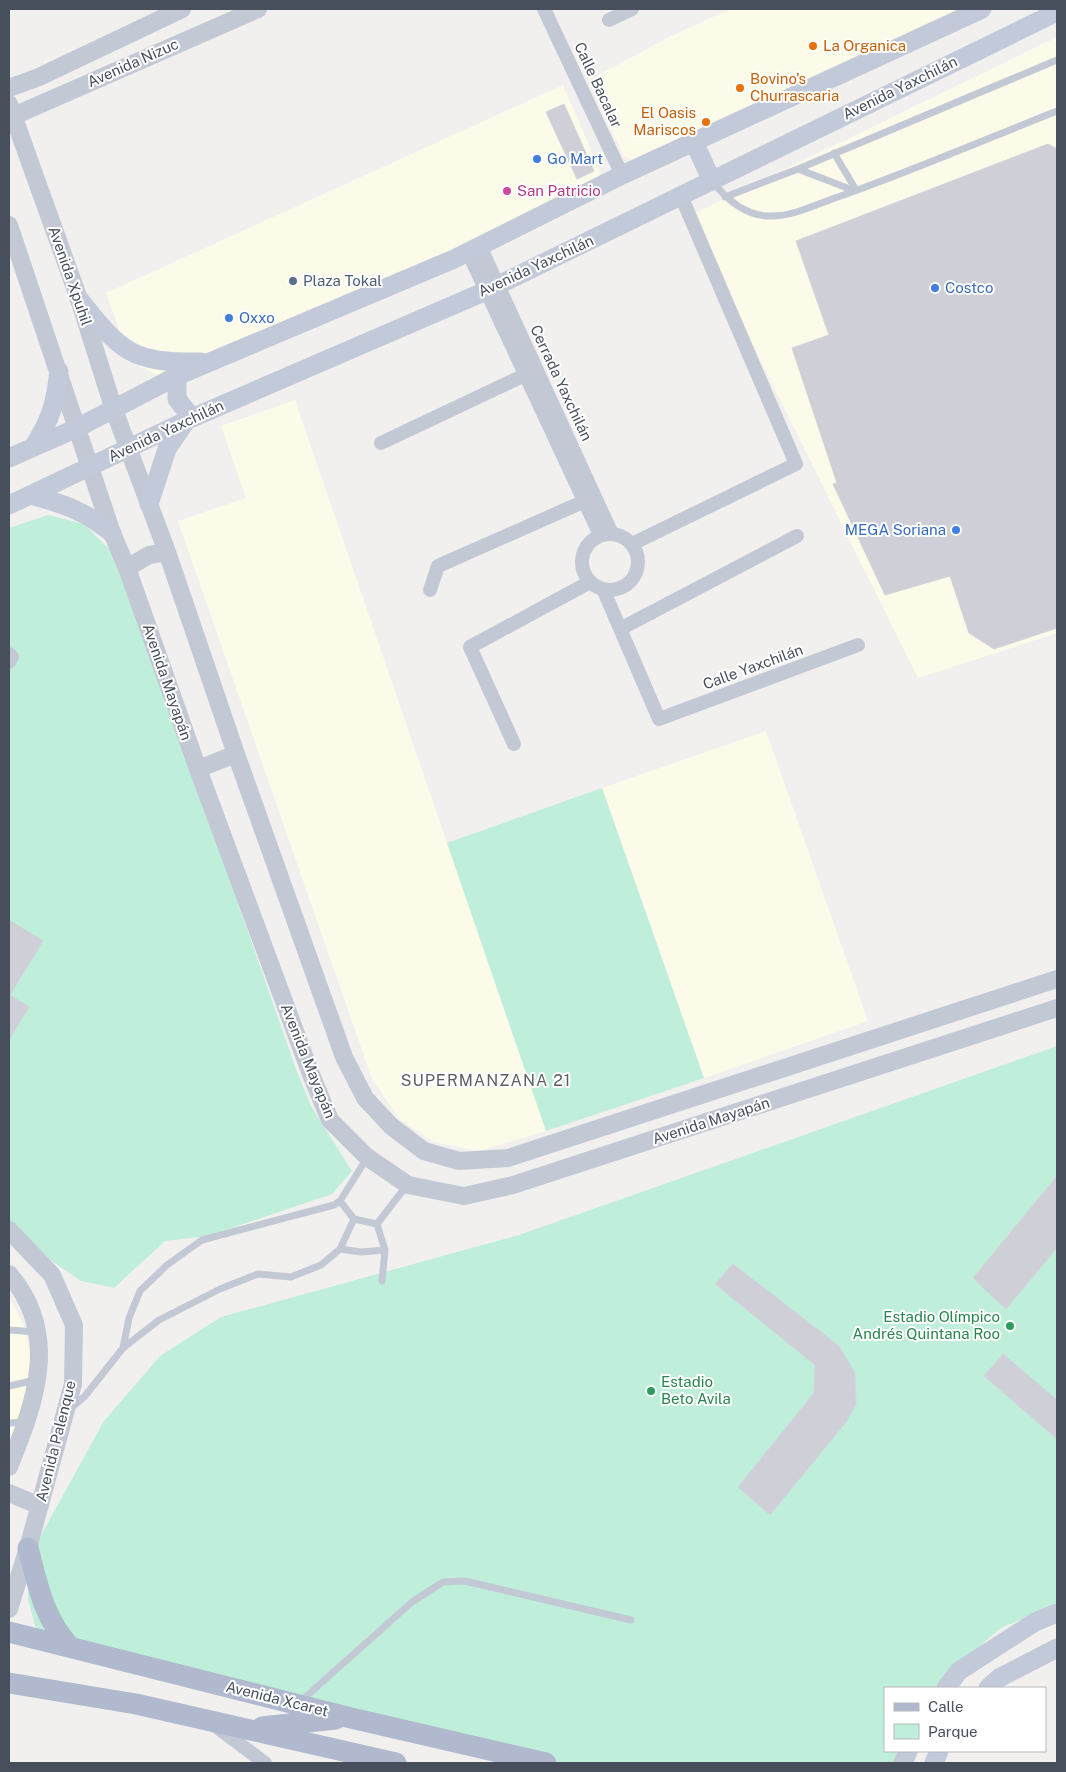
<svg xmlns="http://www.w3.org/2000/svg" width="1066" height="1772" viewBox="0 0 1066 1772" font-family="'Public Sans',sans-serif">
	<style>
		.commercial { fill: #fcfae9 }
		.green { fill: #bfeeda }
		.building { fill: #cfd0d7; stroke: #d3d4db }
		.lines { fill: none; stroke-linecap: round; stroke-linejoin: round }
		.service { stroke: #c3c9d4; stroke-width: 7 }
		.minor { stroke: #c3c9d4; stroke-width: 14 }
		.tertiary { stroke: #c3c9d4; stroke-width: 18 }
		.secondary { stroke: #c2c9d8; stroke-width: 19 }
		.primary { stroke: #b0b9cd; stroke-width: 21 }
		.food-dot { fill: #e8710a; stroke: #fff; stroke-width: 2 }
		.shop-dot { fill: #3f7fe0; stroke: #fff; stroke-width: 2 }
		.hotel-dot { fill: #d1479c; stroke: #fff; stroke-width: 2 }
		.service-dot { fill: #5c6f8a; stroke: #fff; stroke-width: 2 }
		.leisure-dot { fill: #2e9e5b; stroke: #fff; stroke-width: 2 }
		.labels { text-anchor: middle; stroke-width: 4; stroke-linejoin: round; paint-order: stroke }
		.food-label { font-size: 15px; fill: #c56008; stroke: #fff; text-anchor: start }
		.street-label { font-size: 15px; fill: #484f5c; stroke: #fff }
		.shop-label { font-size: 15px; fill: #366cbe; stroke: #fff; text-anchor: start }
		.hotel-label { font-size: 15px; fill: #b23c85; stroke: #fff; text-anchor: start }
		.service-label { font-size: 15px; fill: #4e5e75; stroke: #fff; text-anchor: start }
		.leisure-label { font-size: 15px; fill: #27864d; stroke: #fff; text-anchor: end }
		.neighbourhood-label { font-size: 16px; letter-spacing: 1px; fill: #5c5e64; stroke: #fff }
	</style>
	<rect width="100%" height="100%" fill="#f2f0ef"/>
	<path class="commercial" d="M730 9H989L641 165 624 156 600 107 593 78 669 37Z
		M1057 37V633L918 678 689 216Z
		M563 85 600 171 598 181 185 381 162 377 140 367 128 354 106 293Z
		M295 400 546 1131 478 1151 434 1142 400 1120 372 1079 178 521 246 498 221 426Z
		M766 731 868 1021 704 1078 602 788Z
		M9 1297 24 1326 33 1366 32 1389 9 1450Z"/>
	<path class="green" d="M48 515 84 524 117 557 297 1072 311 1106 352 1171 332 1194 208 1236 165 1241 114 1288 81 1281 9 1232V528Z
		M602 788 704 1078 546 1131 447 843Z
		M1057 1046V1605L1001 1628 963 1660 937 1688H885V1751H902L895 1763H563L100 1655 36 1629 28 1599 29 1557 104 1421 160 1356 221 1317 519 1235Z"/>
	<path class="building" d="M564 104 594 171 577 179 546 112Z
		M1048 144 1057 149V628L994 649 969 633 950 576 885 595 833 484 837 483 792 348 829 335 796 241Z
		M9 920 43 941 10 995 29 1007 9 1040Z
		M1057 1176V1248L1006 1309 973 1278Z
		M733 1264 839 1346 855 1373 856 1404 846 1422 770 1515 738 1487 814 1393 815 1365 715 1284Z
		M1003 1354 1057 1400V1439L984 1376Z"/>
	<g class="lines">
		<path class="service" d="M834 153 856 190
			M798 169 855 191
			M712 181C727 200 746 217 772 216 794 216 817 204 838 197 912 171 984 140 1057 111
			M725 197 798 169 1057 60
			M340 1201 354 1219 377 1224
			M354 1219 340 1249 361 1252 385 1250
			M382 1281 385 1250 377 1224 407 1185
			M9 1330 36 1332
			M123 1348 129 1318 140 1291 167 1265 202 1240 334 1205 340 1201 367 1158
			M9 1386 36 1380
			M70 1409 85 1396 123 1348 159 1320 220 1289 258 1274 291 1277 321 1265 340 1249
			M9 1423 25 1422
			M301 1701 412 1602 443 1582 465 1581 631 1620"/>
		<path class="minor" d="M544 9 622 175
			M609 20 632 9
			M480 246 612 534
			M468 252 600 535
			M381 443 525 375
			M582 562a28 28 0 1 1 56 0a28 28 0 1 1-56 0Z
			M632 544 796 464 681 196
			M603 589 659 719 858 645
			M430 590 438 566 585 501
			M620 629 797 536
			M9 654 12 657 9 662
			M514 744 470 647 590 582
			M214 1725 265 1763"/>
		<path class="tertiary" d="M9 88 39 77 182 9
			M9 104 79 299 114 410 167 552 236 754 344 1057 365 1098 391 1126 424 1151 459 1161 508 1158 1057 979
			M9 118 258 9
			M9 225 112 533 127 568 198 769 312 1077 330 1120 367 1157 408 1185 464 1196 513 1185 1057 1008
			M127 568 149 555 167 552
			M198 769 236 754
			M9 1230 52 1275 74 1325 73 1384 28 1548 9 1609
			M9 1274C61 1334 35 1403 9 1467
			M9 1493 40 1506"/>
		<path class="secondary" d="M694 142 712 181
			M79 299C121 352 131 363 201 362
			M177 376V399L192 418
			M34 446C52 417 55 404 59 371
			M9 458 77 428 177 376 454 259 622 175 982 9
			M31 495C66 505 83 510 112 533
			M149 504 167 449 186 421
			M9 505 192 418 486 291 1057 12
			M946 1688 959 1671 1035 1622 1057 1613
			M988 1688 999 1678 1057 1648
			M903 1763 908 1751
			M934 1763 939 1751"/>
		<path class="primary" d="M28 1548C38 1586 43 1616 69 1646
			M9 1632 351 1718 546 1763
			M9 1683 136 1704 396 1763
			M262 1727 336 1719"/>
	</g>
	<g class="food-dot">
		<circle cx="813" cy="46" r="5"/>
		<circle cx="740" cy="88" r="5"/>
		<circle cx="706" cy="122" r="5"/>
	</g>
	<g class="shop-dot">
		<circle cx="537" cy="159" r="5"/>
		<circle cx="935" cy="288" r="5"/>
		<circle cx="229" cy="318" r="5"/>
		<circle cx="956" cy="530" r="5"/>
	</g>
	<circle class="hotel-dot" cx="507" cy="191" r="5"/>
	<circle class="service-dot" cx="293" cy="281" r="5"/>
	<g class="leisure-dot">
		<circle cx="1010" cy="1326" r="5"/>
		<circle cx="651" cy="1391" r="5"/>
	</g>
	<g class="labels">
		<g class="food-label">
			<text x="823" y="51">La Organica</text>
			<text x="750" y="84">Bovino's<tspan x="750" dy="17">Churrascaria</tspan></text>
			<text x="696" y="118" text-anchor="end">El Oasis<tspan x="696" dy="17">Mariscos</tspan></text>
		</g>
		<g class="street-label">
			<text transform="translate(133 63) rotate(-24)" y="5">Avenida Nizuc</text>
			<text transform="translate(598 85) rotate(65)" y="5">Calle Bacalar</text>
			<text transform="translate(900 88) rotate(-26)" y="5">Avenida Yaxchilán</text>
			<text transform="translate(536 266) rotate(-25)" y="5">Avenida Yaxchilán</text>
			<text transform="translate(70 276) rotate(71)" y="5">Avenida Xpuhil</text>
			<text transform="translate(561 383) rotate(65)" y="5">Cerrada Yaxchilán</text>
			<text transform="translate(166 431) rotate(-25)" y="5">Avenida Yaxchilán</text>
			<text transform="translate(753 667) rotate(-20)" y="5">Calle Yaxchilán</text>
			<text transform="translate(167 682) rotate(71)" y="5">Avenida Mayapán</text>
			<text transform="translate(308 1061) rotate(68)" y="5">Avenida Mayapán</text>
			<text transform="translate(711 1121) rotate(-18)" y="5">Avenida Mayapán</text>
			<text transform="translate(56 1441) rotate(-76)" y="5">Avenida Palenque</text>
			<text transform="translate(277 1699) rotate(14)" y="5">Avenida Xcaret</text>
		</g>
		<g class="shop-label">
			<text x="547" y="164">Go Mart</text>
			<text x="945" y="293">Costco</text>
			<text x="239" y="323">Oxxo</text>
			<text x="946" y="535" text-anchor="end">MEGA Soriana</text>
		</g>
		<g class="hotel-label">
			<text x="517" y="196">San Patricio</text>
		</g>
		<g class="service-label">
			<text x="303" y="286">Plaza Tokal</text>
		</g>
		<g class="leisure-label">
			<text x="1000" y="1322">Estadio Olímpico<tspan x="1000" dy="17">Andrés Quintana Roo</tspan></text>
			<text x="661" y="1387" text-anchor="start">Estadio<tspan x="661" dy="17">Beto Avila</tspan></text>
		</g>
		<g class="neighbourhood-label">
			<text x="486" y="1086">SUPERMANZANA 21</text>
		</g>
	</g>
	<rect width="1066" height="1772" fill="none" stroke="#484f5c" stroke-width="20"/>
	<rect x="884" y="1687" width="162" height="65" fill="#ffffff" stroke="#b6b9be"/>
	<rect x="894" y="1703" width="25" height="8" fill="#b0b9cd" stroke="#b6b9be"/>
	<text x="928" y="1712" font-size="15" fill="#484f5c">Calle</text>
	<rect x="894" y="1724" width="25" height="15" fill="#bfeeda" stroke="#b6b9be"/>
	<text x="928" y="1737" font-size="15" fill="#484f5c">Parque</text>
</svg>
